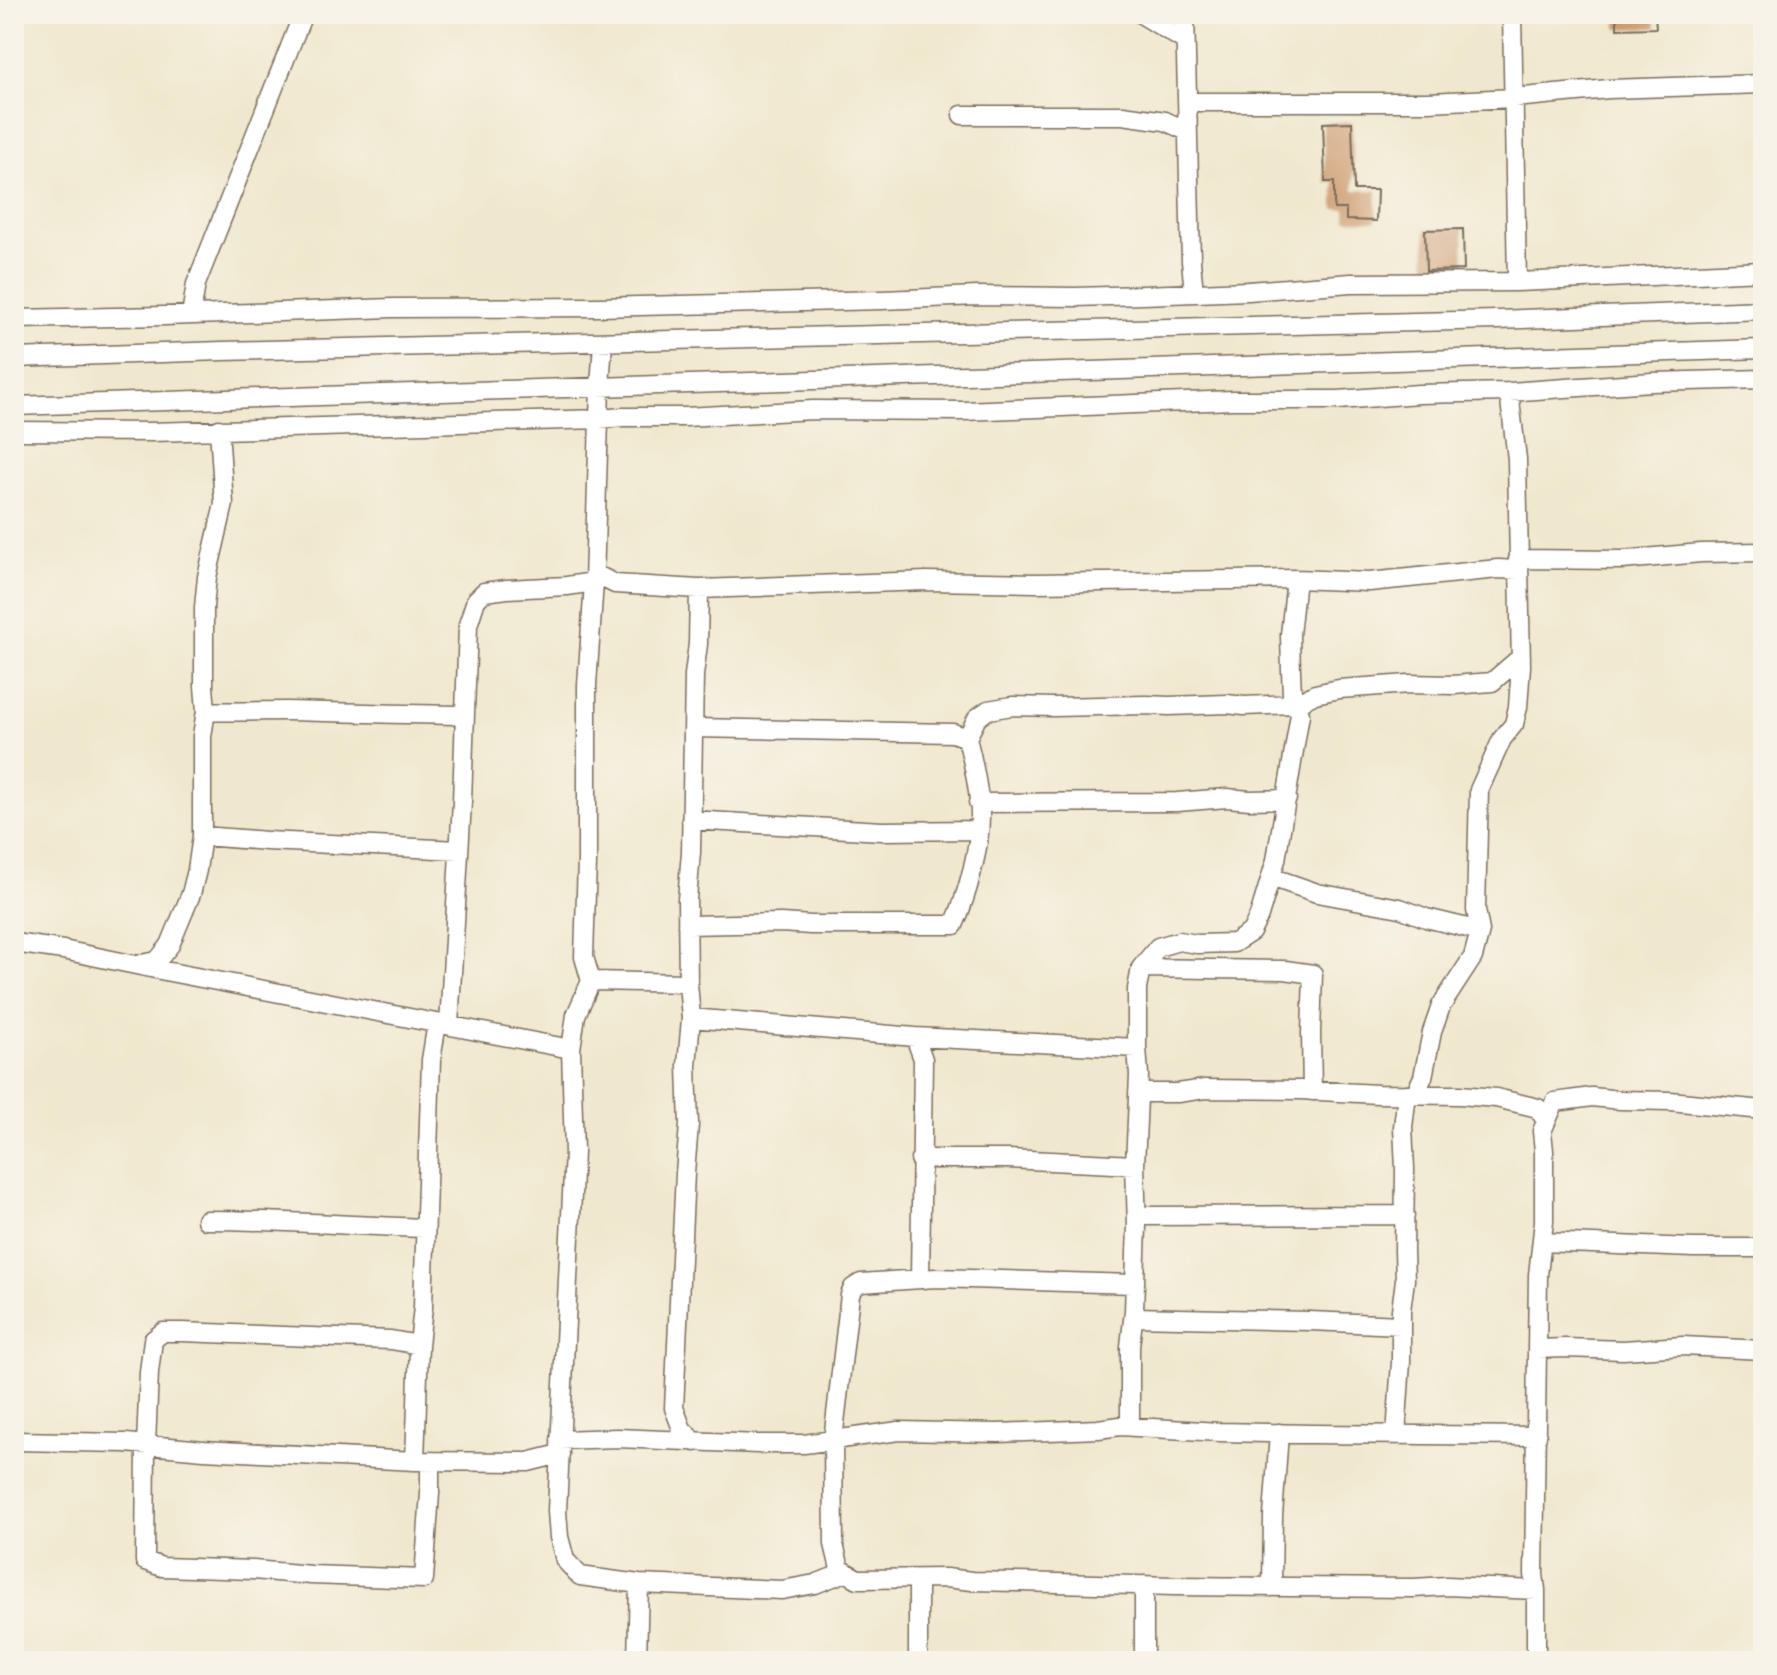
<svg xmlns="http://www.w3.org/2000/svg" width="1777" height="1675" viewBox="0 0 1777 1675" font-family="'Balsamiq Sans',sans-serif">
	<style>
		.building { fill: #ce9c71 }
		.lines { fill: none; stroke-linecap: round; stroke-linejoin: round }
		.minor-casing { stroke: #7a6c5c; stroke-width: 21 }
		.minor { stroke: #fff; stroke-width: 18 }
	</style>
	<rect width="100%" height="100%" fill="#f7f3e8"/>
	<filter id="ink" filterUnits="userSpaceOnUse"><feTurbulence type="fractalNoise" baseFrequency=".0125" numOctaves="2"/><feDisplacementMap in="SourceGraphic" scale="16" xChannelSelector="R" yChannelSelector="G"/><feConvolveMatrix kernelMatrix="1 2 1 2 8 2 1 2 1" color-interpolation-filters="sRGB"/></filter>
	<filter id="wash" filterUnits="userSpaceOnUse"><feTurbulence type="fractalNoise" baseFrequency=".006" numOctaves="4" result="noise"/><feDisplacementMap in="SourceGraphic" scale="32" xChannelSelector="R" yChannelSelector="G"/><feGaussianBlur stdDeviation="1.8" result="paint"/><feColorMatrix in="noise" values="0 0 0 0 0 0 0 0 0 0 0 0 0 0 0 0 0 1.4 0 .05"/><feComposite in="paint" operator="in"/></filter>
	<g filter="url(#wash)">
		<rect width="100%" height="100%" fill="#f0e8ce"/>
		<g id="blocks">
			<path class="building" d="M1617 14H1655L1656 28 1617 29Z
				M1352 122 1354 190H1377L1376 221 1346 220V209H1334V182H1325L1323 123Z
				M1463 229 1464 270 1426 271 1425 230Z"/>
		</g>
	</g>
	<g filter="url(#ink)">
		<use href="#blocks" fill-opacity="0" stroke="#7a6c5c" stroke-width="2"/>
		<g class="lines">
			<defs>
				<path id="minor" d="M1141 14 1185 41
					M1185 14 1191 261 1194 293
					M1512 14 1517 282
					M1187 102H1428L1514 98 1609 89 1763 84
					M962 115H1123L1165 121 1187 131
					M191 315 196 284 303 14
					M14 319 165 316 392 308 598 307 882 300 978 296 1075 297 1143 295 1248 291 1351 283 1517 282 1763 271
					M603 342 600 387 594 582 587 685V861L584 957 591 981 576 1015 571 1049 574 1152 557 1511 559 1537 565 1560 580 1576 639 1584 782 1590 815 1584 846 1572
					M14 358 222 351 1498 320 1763 310
					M14 406 1763 349
					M14 431 151 432 599 419 623 417H685L813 410 963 411 1233 400H1338L1419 394 1509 392 1652 382 1763 379
					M1518 559 1622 560 1701 553 1763 552
					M595 574 615 584 699 589 927 581 1036 583 1296 579 1369 582 1498 569 1518 570
					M206 711C233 712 260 711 286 711 346 712 405 715 465 715
					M967 738 977 718 988 710 1012 706 1053 707 1146 705 1169 706 1227 704 1244 706 1296 704 1315 694 1339 689 1409 684 1453 685 1492 682 1521 657
					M978 803 1177 802 1227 798 1250 800 1287 799
					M691 820 882 831 978 830
					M202 836 267 841 459 850
					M1271 877 1317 893 1400 908 1426 918 1480 931
					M687 925 781 923 811 925H954C967 896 981 845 980 813 979 788 973 762 967 738L953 733 693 728
					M14 943 63 950 170 972 571 1049
					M141 964 157 961 170 945 191 894 197 870 202 836V736L206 711 204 686V607L207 577 224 504 219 429
					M1141 968 1158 947 1179 941 1197 944 1234 943 1251 932 1259 916 1276 860 1300 714 1292 694 1291 671 1290 635 1296 579
					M591 981 688 983
					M691 1018 915 1037 1137 1048
					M449 1025 462 802 468 625 476 600 484 592 507 589 567 586 594 582
					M915 1037 923 1059 920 1278
					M1138 1093H1177L1205 1089 1300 1090 1378 1094 1460 1095 1496 1098 1538 1108 1546 1121
					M1415 1094 1423 1077 1432 1032 1441 1006 1473 957 1480 931 1476 910 1479 790 1502 739 1514 724 1518 707 1521 666 1517 459 1509 392
					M920 1159H1008L1135 1165
					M1137 1216 1405 1215
					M206 1220C279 1220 352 1226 424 1228
					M1542 1242 1693 1248H1763
					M1134 1284 936 1278 861 1283 853 1288 850 1295 833 1440 834 1544 840 1569 858 1579 946 1578 972 1581 1175 1586 1413 1588 1447 1586 1536 1590
					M1134 1317 1310 1321 1401 1325
					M419 1345 423 1307 431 1060 437 1023
					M1538 1349 1565 1348 1623 1350 1683 1346 1763 1350
					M1130 1426V1346L1134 1311 1137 1226 1135 1165 1139 1075 1137 1048V989L1141 968 1285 970 1313 974 1311 1033 1312 1091
					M1396 1435 1401 1362V1310L1405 1280 1404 1251 1405 1169 1403 1127 1407 1094
					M560 1440 617 1438 758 1444H804L899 1431 998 1433 1098 1429 1120 1426 1219 1432 1312 1434 1537 1436
					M14 1441 126 1443 204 1450 415 1461 528 1462 560 1454
					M695 1442 682 1429 674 1408 685 1173 689 1125 687 1066 691 1018 688 983 687 900 691 852 694 675 698 644 699 589
					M415 1461 419 1345 391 1340 182 1332H163L153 1340 149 1372 146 1445 145 1561 162 1567 253 1570 311 1575 424 1579 430 1493V1461
					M1272 1586 1273 1516 1279 1433
					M637 1661 639 1584
					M918 1661V1579
					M1144 1661V1585
					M1536 1661V1590L1534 1574 1538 1275 1544 1221V1151L1542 1131 1555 1102 1592 1097 1620 1100 1670 1101 1763 1110"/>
			</defs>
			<use href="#minor" class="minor-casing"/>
			<use href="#minor" class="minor"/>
		</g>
	</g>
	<rect width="1777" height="1675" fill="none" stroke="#f7f3e8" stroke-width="48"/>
</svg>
